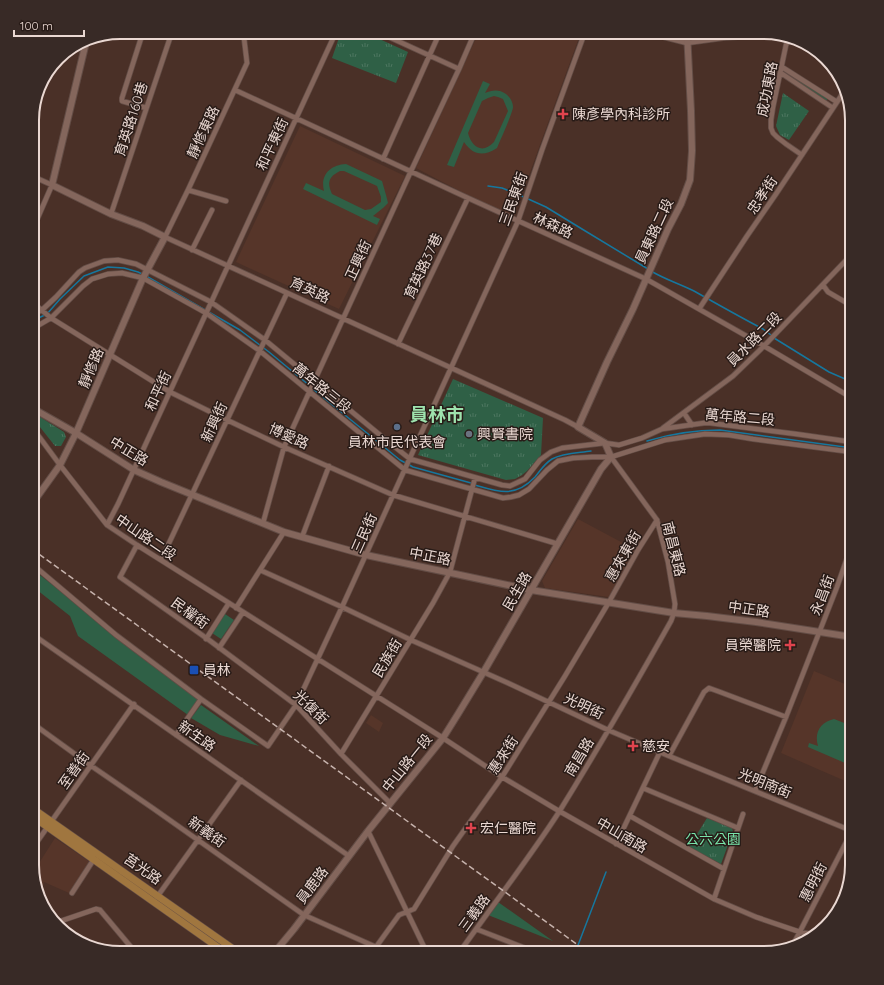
<svg xmlns="http://www.w3.org/2000/svg" width="884" height="985" viewBox="0 0 884 985" font-family="Quicksand,'Noto Sans TC',sans-serif">
	<style>
		.built { fill: #563529 }
		.green { fill: #2f6046; fill-rule: evenodd }
		.forest { fill: url(#forest-crowns) }
		.park { fill: url(#park-tufts) }
		.lines { fill: none; stroke-linecap: round; stroke-linejoin: round }
		.stream { stroke: #16779e; stroke-width: 1.5 }
		.minor-casing { stroke: #634d46; stroke-width: 6 }
		.tertiary-casing { stroke: #634d46; stroke-width: 8 }
		.primary-casing { stroke: #634d46; stroke-width: 8 }
		.minor { stroke: #84665c; stroke-width: 4.5 }
		.tertiary { stroke: #84665c; stroke-width: 6 }
		.primary { stroke: #a0763f; stroke-width: 7 }
		.rail { stroke: #c7b3ad; stroke-width: 1.5; stroke-dasharray: 6 3; stroke-linecap: butt }
		.health-dot { fill: #e0444e; stroke: #281b17; stroke-width: 1.5 }
		.service-dot { fill: #5c6f8a; stroke: #281b17; stroke-width: 1.5 }
		.worship-dot { fill: #6b7280; stroke: #281b17; stroke-width: 1.5 }
		.transit-dot { fill: #1a4fb4; stroke: #281b17; stroke-width: 1.5 }
		.labels { text-anchor: middle; stroke-width: 3; stroke-linejoin: round; paint-order: stroke }
		.street-label { font-size: 14px; fill: #ead8d2; stroke: #281b17 }
		.poi-label { font-size: 14px; fill: #ead8d2; stroke: #281b17; text-anchor: start }
		.park-label { font-size: 14px; fill: #78e5aa; stroke: #281b17 }
		.district-label { font-size: 18px; font-weight: bold; fill: #9ee2ad; stroke: #281b17 }
		.rim { fill: none; stroke: #ead8d2; stroke-width: 2 }
	</style>
	<defs>
		<pattern id="forest-crowns" width="20" height="18" patternUnits="userSpaceOnUse"><rect width="20" height="18" fill="#2f6046"/><path d="M2 6a3 3 0 1 1 6 0M12 15a3 3 0 1 1 6 0" fill="none" stroke="#4d7660"/></pattern>
		<pattern id="park-tufts" width="24" height="20" patternUnits="userSpaceOnUse"><rect width="24" height="20" fill="#2f6046"/><path d="M3 7l-1-3M5 7V3M7 7l1-3M15 17l-1-3M17 17v-4M19 17l1-3" fill="none" stroke="#4d7660"/></pattern>
	</defs>
	<rect width="100%" height="100%" fill="#4a3027"/>
	<path class="built" d="M479 32H581L513 219 416 168Z
		M300 126 405 176 339 309 236 262Z
		M578 519 636 550 609 597 545 588 542 581Z
		M814 671 852 687V784L781 753Z
		M371 715 383 723 379 732 366 723Z
		M55 838 90 862 69 893 44 882 42 889 40 888 34 871Z"/>
	<path class="green" d="M483 81 490 84 485 93C492 90 499 89 506 94 510 97 513 102 513 107 513 112 500 141 497 148 483 157 473 155 464 142L454 167 447 165ZM494 96 498 97 503 99 508 111 494 142C483 154 472 148 468 133L482 101 488 98Z
		M346 164 382 181 386 195 388 203 383 208 373 216 380 219 377 225 303 189 306 183 324 191C320 175 330 165 346 164ZM340 171H344L377 186 381 197V202L371 209 365 210 332 194C327 183 328 177 340 171Z
		M32 569 54 586 117 639 197 699V703L188 715 78 636 70 616 32 586Z
		M225 614 234 620 221 639 212 633Z
		M201 705 259 746 220 735 191 718Z
		M834 719 852 726V766L808 747 809 743 818 746C814 733 820 722 834 719Z
		M498 902 553 941 488 915Z"/>
	<path class="forest" d="M788 72 828 98 826 101 787 76Z"/>
	<path class="park" d="M341 32H364L408 52 396 83 332 58Z
		M783 93 809 111 789 140 780 135 776 126Z
		M453 379 543 418 541 455 527 471 522 475 515 479 506 480 418 455Z
		M32 412 64 432 66 437 61 446H55L32 417Z
		M707 818 732 828 733 831 721 864 689 847Z"/>
	<g class="lines">
		<path class="stream" d="M488 186 502 188 515 193 546 207 582 229 648 269
			M651 271C664 279 680 284 694 291 717 304 740 317 763 329L771 335
			M146 276 240 330 269 352 310 386
			M32 321 47 314 60 299 84 276 108 267 124 268 138 272 142 274
			M774 338 787 346 829 372 852 382
			M313 389 400 460 413 467 471 483
			M647 441C670 434 695 430 720 430L852 448
			M475 485C499 492 515 498 535 477 540 471 544 464 552 459 563 453 578 453 591 451
			M575 953 606 872"/>
		<defs>
			<path id="minor" d="M143 32 122 98V101L146 108
				M241 32 244 38 247 63 188 190 165 237 565 420 578 427
				M378 32 459 69
				M644 32 687 43 723 38 753 36 790 38 797 40 808 45
				M790 38 786 45 773 107 771 120V128L773 133 777 137 786 144 802 155
				M782 67 837 102
				M781 73 833 108
				M235 90 468 198 646 279 764 346 852 398
				M383 159 440 32
				M188 190 226 201
				M111 214 172 32
				M32 231 52 185 32 176
				M192 250 212 210
				M823 285 828 292 852 306
				M32 302 51 318 170 392 227 420 284 447 393 495 558 544
				M699 309 747 236 776 194 843 93
				M32 315 42 310 56 297 79 272 85 268 104 261 118 260 136 264 211 302 265 340 380 435 410 459 502 485 510 486 525 479 540 460 551 452 562 448 605 443 619 445 642 438 662 429 704 423H710L796 434 852 442
				M32 329 51 318 83 286 92 279 108 274 122 273 143 278 206 313 260 351 405 470 503 498 511 497 519 495 529 489 547 470 558 461 573 458 592 457H611L665 440 705 434 729 435 753 439 852 452
				M398 344 468 198
				M684 413 692 425
				M32 427 60 465 107 525 137 545 443 738 502 777 559 811 714 899 756 917 800 932 817 935
				M663 428 733 376 764 346 852 254
				M263 523 284 447 411 171 459 69 475 32
				M107 525 118 504 336 32
				M302 537 329 466
				M137 545 120 577 209 640 296 705 341 754 390 803
				M161 560 287 293
				M32 564 116 635 201 699 268 746 296 705 342 607 518 221 542 150 585 32
				M260 570 342 607 411 640 508 683 608 730 669 756 704 692 709 688 720 692 786 717 837 587 852 544
				M236 608 284 532
				M32 634 349 856
				M206 639 229 603
				M32 645 38 638
				M219 648 243 612
				M32 723 90 765 154 809 304 915 376 947
				M176 735 201 699
				M341 754 433 603 450 572 475 478
				M669 756 852 831
				M643 788 738 828
				M755 791 786 717
				M630 816 724 869
				M368 831 427 953
				M616 844 660 752
				M32 849 134 704
				M72 893 94 859
				M157 897 241 780
				M714 899 743 814
				M55 923 96 909 100 910 136 953
				M476 929 538 953
				M794 943 852 831
				M376 953V947L399 915 414 909 453 846 502 777 565 676 609 602 638 550 657 520
				M459 953C492 906 528 860 559 812 598 749 635 685 671 621L674 613 675 604 668 562 657 520 611 457"/>
			<path id="tertiary" d="M32 408 76 433 134 470 161 482 284 532 366 555 531 590 674 613 707 616 756 622 852 637
				M32 504 60 465 76 433 143 278 165 237 143 226 111 214 52 185 87 38
				M274 953 294 929 368 831 443 738 458 714 483 673 601 469 611 457 605 443 578 427 607 362 633 309 668 229 681 204 690 180 692 151 691 111 687 32"/>
			<path id="primary" d="M32 808 239 953
				M32 816 226 953
				M263 953 276 950"/>
		</defs>
		<use href="#minor" class="minor-casing"/>
		<use href="#tertiary" class="tertiary-casing"/>
		<use href="#primary" class="primary-casing"/>
		<use href="#minor" class="minor"/>
		<use href="#tertiary" class="tertiary"/>
		<use href="#primary" class="primary"/>
		<path class="rail" d="M32 549 589 953"/>
	</g>
	<g class="health-dot">
		<path d="M561 108h4v4h4v4h-4v4h-4v-4h-4v-4h4z"/>
		<path d="M788 639h4v4h4v4h-4v4h-4v-4h-4v-4h4z"/>
		<path d="M631 740h4v4h4v4h-4v4h-4v-4h-4v-4h4z"/>
		<path d="M469 822h4v4h4v4h-4v4h-4v-4h-4v-4h4z"/>
	</g>
	<circle class="service-dot" cx="397" cy="427" r="4"/>
	<circle class="worship-dot" cx="469" cy="434" r="4"/>
	<rect class="transit-dot" x="189" y="665" width="10" height="10" rx="2"/>
	<g class="labels">
		<g class="street-label">
			<text transform="translate(767 89) rotate(-79)" y="5">成功東路</text>
			<text transform="translate(131 119) rotate(-72)" y="5">育英路160巷</text>
			<text transform="translate(203 132) rotate(-65)" y="5">靜修東路</text>
			<text transform="translate(272 144) rotate(-65)" y="5">和平東街</text>
			<text transform="translate(762 195) rotate(-56)" y="5">忠孝街</text>
			<text transform="translate(513 199) rotate(-70)" y="5">三民東街</text>
			<text transform="translate(553 225) rotate(25)" y="5">林森路</text>
			<text transform="translate(654 231) rotate(-65)" y="5">員東路二段</text>
			<text transform="translate(358 260) rotate(-65)" y="5">正興街</text>
			<text transform="translate(423 266) rotate(-65)" y="5">育英路37巷</text>
			<text transform="translate(310 290) rotate(25)" y="5">育英路</text>
			<text transform="translate(754 339) rotate(-45)" y="5">員水路二段</text>
			<text transform="translate(91 368) rotate(-67)" y="5">靜修路</text>
			<text transform="translate(322 388) rotate(39)" y="5">萬年路三段</text>
			<text transform="translate(158 391) rotate(-65)" y="5">和平街</text>
			<text transform="translate(740 417) rotate(5)" y="5">萬年路二段</text>
			<text transform="translate(214 422) rotate(-65)" y="5">新興街</text>
			<text transform="translate(289 436) rotate(24)" y="5">博愛路</text>
			<text transform="translate(129 451) rotate(31)" y="5">中正路</text>
			<text transform="translate(364 533) rotate(-66)" y="5">三民街</text>
			<text transform="translate(146 537) rotate(34)" y="5">中山路二段</text>
			<text transform="translate(674 549) rotate(76)" y="5">南昌東路</text>
			<text transform="translate(430 556) rotate(11)" y="5">中正路</text>
			<text transform="translate(623 556) rotate(-60)" y="5">惠來東街</text>
			<text transform="translate(517 591) rotate(-60)" y="5">民生路</text>
			<text transform="translate(822 595) rotate(-69)" y="5">永昌街</text>
			<text transform="translate(749 609) rotate(8)" y="5">中正路</text>
			<text transform="translate(190 613) rotate(36)" y="5">民權街</text>
			<text transform="translate(387 658) rotate(-59)" y="5">民族街</text>
			<text transform="translate(584 706) rotate(25)" y="5">光明街</text>
			<text transform="translate(311 707) rotate(44)" y="5">光復街</text>
			<text transform="translate(197 736) rotate(35)" y="5">新生路</text>
			<text transform="translate(503 755) rotate(-57)" y="5">惠來街</text>
			<text transform="translate(579 757) rotate(-59)" y="5">南昌路</text>
			<text transform="translate(407 763) rotate(-51)" y="5">中山路一段</text>
			<text transform="translate(74 770) rotate(-55)" y="5">至善街</text>
			<text transform="translate(765 783) rotate(22)" y="5">光明南街</text>
			<text transform="translate(207 832) rotate(35)" y="5">新義街</text>
			<text transform="translate(622 835) rotate(30)" y="5">中山南路</text>
			<text transform="translate(143 869) rotate(35)" y="5">莒光路</text>
			<text transform="translate(813 882) rotate(-63)" y="5">惠明街</text>
			<text transform="translate(312 885) rotate(-53)" y="5">員鹿路</text>
			<text transform="translate(474 913) rotate(-54)" y="5">三義路</text>
		</g>
		<g class="poi-label">
			<text x="572" y="119">陳彥學內科診所</text>
			<text x="477" y="439">興賢書院</text>
			<text x="397" y="447" text-anchor="middle">員林市民代表會</text>
			<text x="781" y="650" text-anchor="end">員榮醫院</text>
			<text x="203" y="675">員林</text>
			<text x="642" y="751">慈安</text>
			<text x="480" y="833">宏仁醫院</text>
		</g>
		<g class="park-label">
			<text x="713" y="844">公六公園</text>
		</g>
		<g class="district-label">
			<text x="437" y="421">員林市</text>
		</g>
	</g>
	<path d="M0 0H884V985H0ZM120 39H764A81 81 0 0 1 845 120V865A81 81 0 0 1 764 946H120A81 81 0 0 1 39 865V120A81 81 0 0 1 120 39Z" fill="#382a26" fill-rule="evenodd"/>
	<path class="rim" d="M120 39H764A81 81 0 0 1 845 120V865A81 81 0 0 1 764 946H120A81 81 0 0 1 39 865V120A81 81 0 0 1 120 39Z"/>
	<path d="M14 30v6h70v-6" fill="none" stroke="#ead8d2" stroke-width="2"/>
	<text x="20" y="30" font-size="12" fill="#ead8d2" stroke="#281b17" stroke-width="3" paint-order="stroke">100 m</text>
</svg>
